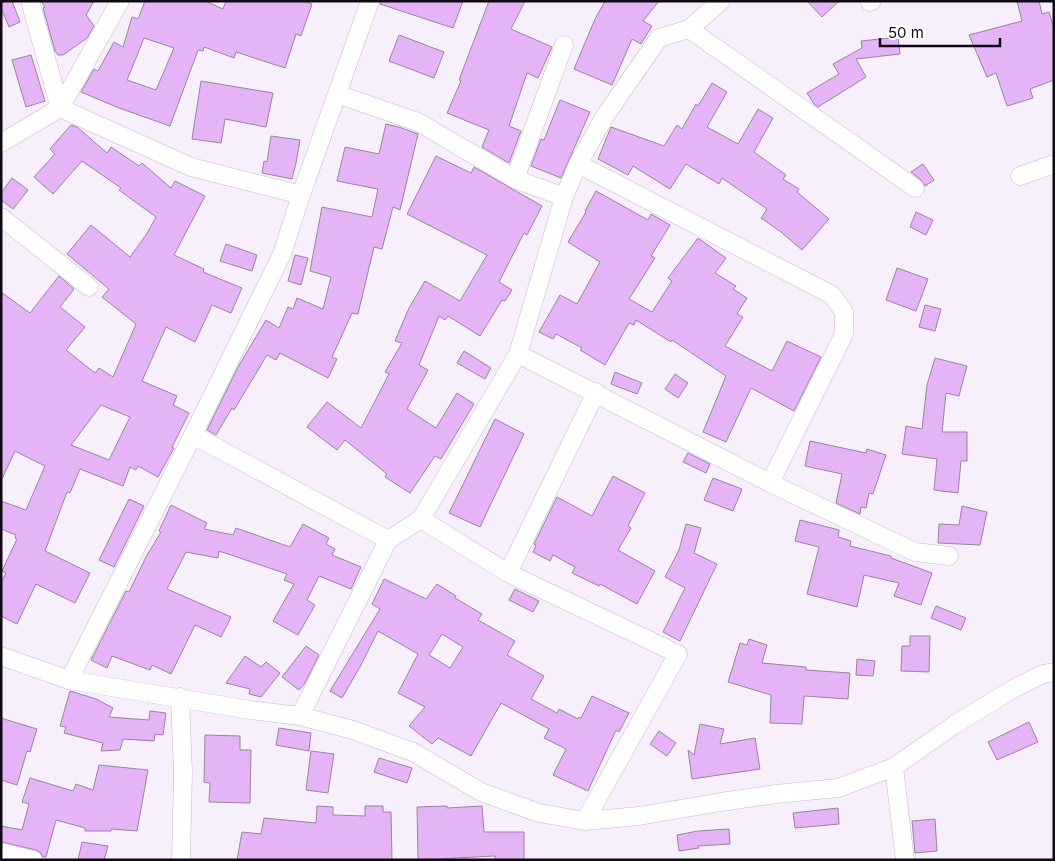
<svg xmlns="http://www.w3.org/2000/svg" width="1055" height="861" viewBox="0 0 1055 861" font-family="Inter,sans-serif">
	<style>
		.building { fill: #e4b4f6; stroke: #9984a1; fill-rule: evenodd }
		.lines { fill: none; stroke-linecap: round; stroke-linejoin: round }
		.minor-casing { stroke: #cab4d2; stroke-width: 19 }
		.minor { stroke: #fff; stroke-width: 18 }
	</style>
	<rect width="100%" height="100%" fill="#f8effc"/>
	<path class="building" d="M1 1H12L20 22 9 27 1 8Z
		M41 1H94L86 15 94 26 87 38 63 55H58L55 51 43 8 45 7Z
		M145 1H205L223 9 226 1H304L312 4 301 36 296 34 285 68 236 52 234 58 204 47 203 51 198 50 170 126 119 108 81 92 94 69 98 71 114 42 123 47 132 17 138 19ZM144 38 174 48 156 90 127 80Z
		M380 1H463L453 28 380 4Z
		M489 1H525L511 29 552 47 538 78 527 73 509 126 521 131 509 163 482 147 489 130 447 113 461 81 459 80Z
		M605 1H659L643 21 652 26 641 44 632 39 612 85 574 69 595 19Z
		M807 1H839L822 17Z
		M1017 1H1039L1042 14 1049 12 1054 29V80L1030 89 1033 98 1007 106 996 73 987 77 969 35 1022 21Z
		M399 35 444 52 434 78 389 61Z
		M898 37 900 54 856 59 866 77 818 107 814 104 807 93 839 74 833 64 862 48 861 41Z
		M31 55 45 101 26 107 12 60Z
		M201 81 273 93 266 127 225 119 221 143 192 139Z
		M712 83 727 92 707 127 738 144 758 109 773 118 754 152 786 175 783 179 799 189 797 192 829 219 802 250 781 232 761 218 767 209 722 178 719 184 686 164 670 189 633 166 628 175 598 159 611 127 664 146 677 125 682 129 696 104 698 106Z
		M560 100 590 112 561 178 531 166 541 139 544 140Z
		M386 124 399 127 418 134 400 210 393 207 382 249 374 247 358 314 352 313 332 357 337 359 328 378 280 353 276 360 267 355 234 410 232 408 216 435 207 430 238 367 266 320 279 328 288 307 293 309 297 298 323 309 331 277 310 271 322 207 372 217 378 189 337 181 345 147 379 154Z
		M71 125 77 127 107 153 111 147 139 166 142 163 171 188 175 181 205 196 174 255 204 269 203 272 242 288 231 313 212 305 195 342 166 327 142 381 177 396 173 405 189 413 172 447 174 448 158 477 138 466 136 470 130 467 123 486 80 469 70 493 67 492 45 551 90 573 75 603 36 584 17 624 1 616V583L6 573 2 571 17 539 15 538 16 535 1 529V501L26 510 45 466 15 451 1 481V292L30 313 59 276 74 289 60 307 85 327 66 350 95 373 99 368 113 377 136 324 102 297 109 289 67 254 91 225 130 257 146 235 156 217 119 190 121 188 82 161 53 194 34 177 55 154 50 149ZM101 405 130 417 109 460 71 445Z
		M271 136 300 140 296 163 292 179 262 173 264 161 267 162Z
		M436 156 471 173 474 167 542 206 527 235 524 233 499 282 512 290 505 301 502 300 480 336 448 316 445 320 439 316 419 365 428 370 407 409 436 428 457 393 474 404 441 459 435 456 410 493 385 477 387 474 345 440 337 450 307 427 327 402 361 428 389 374 385 372 402 343 395 341 409 308 425 281 460 301 487 255 407 214Z
		M923 164 934 180 925 186 921 180 911 172Z
		M12 178 28 190 13 209 1 200V193Z
		M596 191 648 220 651 214 670 225 651 256 655 258 629 299 652 312 672 281 668 278 698 238 726 258 715 273 736 286 733 289 747 298 737 314 743 317 725 346 772 371 787 341 821 357 794 411 751 388 726 442 703 432 726 376 672 340 671 342 636 320 634 325 629 323 605 365 580 350 582 348 556 334 553 339 539 332 560 295 577 304 600 262 568 242 586 212 585 211Z
		M916 212 933 220 926 235 910 227Z
		M226 244 257 255 252 271 220 261Z
		M295 255 308 258 301 285 288 281Z
		M897 268 928 279 916 311 886 300Z
		M925 305 941 309 935 331 919 327Z
		M464 351 491 368 485 379 457 363Z
		M935 358 967 366 959 396 946 393 942 432H967V461H961L958 493 934 490 937 459 902 454 906 426 922 429 927 385Z
		M615 372 642 383 637 394 611 384Z
		M675 374 688 383 678 398 665 389Z
		M495 419 524 434 480 527 449 513Z
		M810 441 866 453 867 449 886 455 873 494 869 493 866 508 861 507 860 514 836 503 842 474 805 466Z
		M688 453 710 464 706 473 683 462Z
		M613 476 645 493 628 526 631 528 618 550 655 571 637 604 600 584 599 586 572 573 575 567 553 555 550 561 533 552 536 545 534 544 557 497 592 516Z
		M713 478 742 489 733 511 704 500Z
		M129 499 144 506 114 567 99 560Z
		M171 505 207 523 204 529 233 535 236 528 290 547 303 524 329 538 326 544 335 549 332 555 361 567 351 589 319 576 307 600 315 605 298 635 273 621 294 584 284 580 287 574 219 551 218 558 186 552 167 589 231 617 221 637 195 625 171 674 152 665 150 670 112 656 107 668 91 660 126 591 129 592 146 557 161 532 159 531Z
		M962 506 987 512 980 545 938 543 939 524 959 525Z
		M800 520 839 530 838 537 851 541 850 546 891 556V558L932 573 921 605 894 596 899 583 864 575 857 607 807 594 819 547 795 541Z
		M686 524 701 528 694 553 717 564 680 641 663 632 685 588 665 577 679 550Z
		M384 579 426 599 437 584 456 596 455 598 482 614 478 620 515 641 507 655 544 676 531 699 557 713 559 709 578 719 579 717 581 718 592 696 629 713 619 732 616 730 588 791 553 775 566 749 544 738 549 729 501 703 471 756 438 738 432 744 409 726 425 707 398 693 418 654 378 631 361 665 342 698 330 691 380 609 372 604ZM442 634 463 647 450 668 429 655Z
		M515 589 539 601 533 612 509 600Z
		M936 606 966 618 961 630 931 618Z
		M910 636H930L929 672 901 671 902 646H910Z
		M749 639 767 645 762 663 806 667V670L850 673 848 699 804 696 802 724 770 723 771 695 728 682 740 643 747 645Z
		M306 646 319 655 305 683 299 690 282 677Z
		M245 656 261 667 266 662 280 673 261 697 249 694 250 689 226 683Z
		M857 659 875 661 873 676 856 675Z
		M70 691 96 699 113 708 109 717 149 720 150 711 166 713 163 735 155 734 154 741 123 739 120 750 101 751 103 743 64 733 66 727 60 726Z
		M1 718 37 729 30 752 27 751 17 785 1 780Z
		M1029 722 1038 742 997 760 988 742Z
		M700 724 724 729 720 744 755 738 760 769 692 779 688 750 694 755Z
		M279 728 311 733 309 751 276 745Z
		M659 731 676 743 667 756 650 744Z
		M205 735 240 736V750H251L250 803 209 802 210 783 204 782Z
		M311 751 334 754 328 793 306 790Z
		M379 758 412 768 407 783 374 772Z
		M99 765 148 770 137 831 111 829V831H85V828L56 820 46 857H43L40 852 36 850 1 842V826L22 830 29 804 22 802 30 778 73 791 76 784 93 790Z
		M317 806 333 807V815L365 816V806H383V812H391L392 860H237L242 832 261 834 264 818 316 823Z
		M447 806V808L482 806 484 832H524V860H495V856L418 860 417 807Z
		M838 808 839 824 795 828 793 813Z
		M935 819 937 851 915 853 912 821Z
		M729 829 730 844 698 846 699 848 679 851 677 835 698 831Z
		M82 842 108 846 104 860H78Z"/>
	<g class="lines">
		<defs>
			<path id="minor" d="M30 1 60 108 191 167 301 195
				M870 2 872 1
				M689 29 915 188
				M337 94 418 122 515 179
				M1 143 60 108 120 1
				M578 164 832 295 844 312V334L770 483
				M1020 176 1054 164
				M564 197 515 179 564 45
				M1 217 89 287
				M518 354 770 483 915 552 949 556
				M193 435 388 540
				M421 519 508 573 678 654 585 821
				M508 573 596 392
				M1 656 69 680 250 710 300 716 353 730 413 752 481 792 539 813 585 821 639 816 721 802 776 794 838 788 894 767 954 725 1013 689 1043 674 1054 672
				M69 680 193 435 282 254 301 195 370 1
				M180 697 183 772 181 860
				M300 716 388 540 421 519 518 354 564 197 578 164 605 116 659 38 689 29 721 1
				M894 767 905 860
				M1 852 33 860"/>
		</defs>
		<use href="#minor" class="minor-casing"/>
		<use href="#minor" class="minor"/>
	</g>
	<rect width="1055" height="861" fill="none" stroke="#110a14" stroke-width="5"/>
	<path d="M880 38v8h120v-8" fill="none" stroke="#110a14" stroke-width="2.5"/>
	<text x="888" y="38" font-size="15" fill="#110a14" stroke="#ffffff" stroke-width="4" paint-order="stroke">50 m</text>
</svg>
